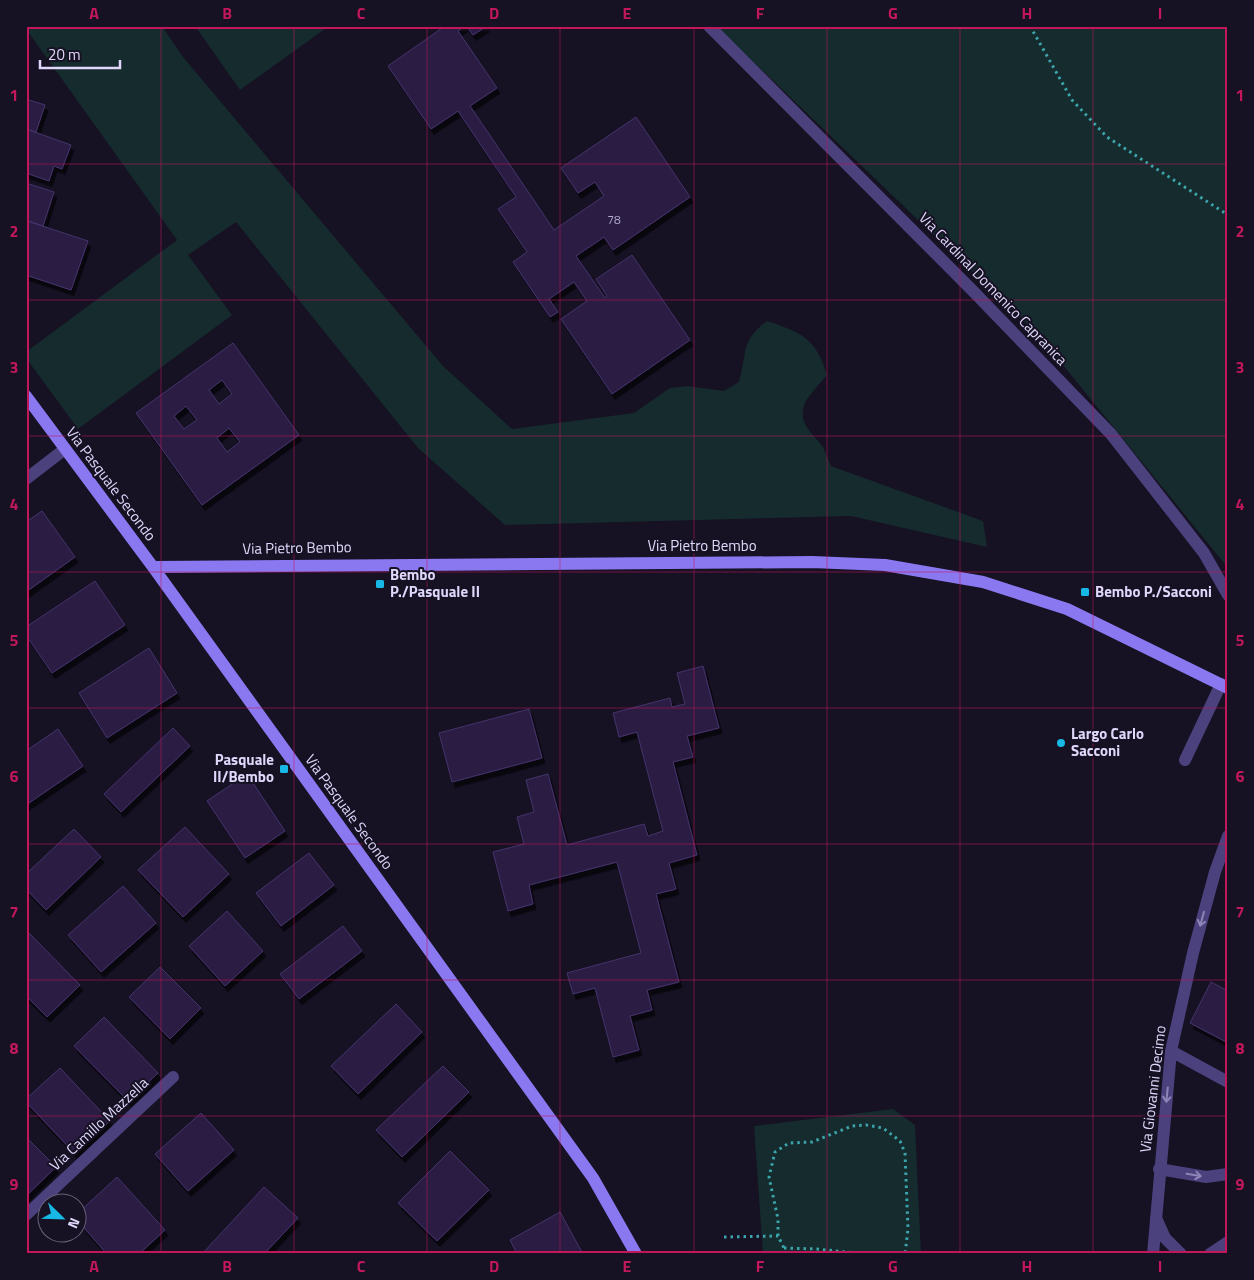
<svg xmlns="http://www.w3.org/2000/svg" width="1254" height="1280" viewBox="0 0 1254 1280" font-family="'Titillium Web',sans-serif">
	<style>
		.green { fill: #152b2d }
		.building { fill: #2a1f42; stroke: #45336c; fill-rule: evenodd; filter: url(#shadow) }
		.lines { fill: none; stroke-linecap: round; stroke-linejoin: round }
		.path { stroke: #3ca4ab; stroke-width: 3; stroke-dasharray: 2.5 4; stroke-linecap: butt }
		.lane { stroke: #4b417d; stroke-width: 12 }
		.street { stroke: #4b417d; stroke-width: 12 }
		.secondary { stroke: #8a78f1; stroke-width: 12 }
		.oneway { stroke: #8e84b6 }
		.grid { fill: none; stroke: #c2185b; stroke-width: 1; stroke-opacity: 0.55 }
		.poi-dot { fill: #18b8e6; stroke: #161123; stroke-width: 2 }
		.labels { text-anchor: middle; stroke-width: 4; stroke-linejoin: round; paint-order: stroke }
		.number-label { font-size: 12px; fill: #b2a9cd }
		.street-label { font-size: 15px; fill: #e0d7fb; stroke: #161123 }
		.poi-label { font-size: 15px; font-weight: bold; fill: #e0d7fb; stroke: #161123; text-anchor: start }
		.neatline { fill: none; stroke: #c2185b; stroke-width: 2 }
		.grid-label { font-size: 16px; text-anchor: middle; font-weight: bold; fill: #c2185b }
	</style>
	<defs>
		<filter id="shadow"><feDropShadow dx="3" dy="5.5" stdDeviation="0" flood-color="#0009"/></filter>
	</defs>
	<rect width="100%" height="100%" fill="#161123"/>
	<path class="green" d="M26 26H162L183 57 443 366 512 429 634 413 670 388 688 386 724 391 739 382C747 353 741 340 767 321 801 332 816 338 827 375 822 381 806 399 805 403 797 424 812 432 823 447 826 453 828 460 831 466L983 521 987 547 851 516 505 525 418 448 236 222 188 255 232 315 78 429 26 358V352L177 240 26 29Z
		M195 26H329L240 90Z
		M716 26H1228V568L1041 338Z
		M893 1109 915 1125 921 1254H763L754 1126Z"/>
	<path class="building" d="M445 26H465L458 31 497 88 470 106 554 230 604 196 595 182 578 193 561 168 636 117 690 197 613 250 604 237 576 256 605 298 607 296 596 279 632 255 690 340 612 394 561 319 587 301 574 282 549 299 558 312 550 317 513 262 527 252 498 209 516 197 458 111 431 129 388 66Z
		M467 26H487L473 35Z
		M26 99 45 105 36 132 26 129Z
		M26 129 71 145 62 169 54 166 49 181 26 173Z
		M26 183 54 192 43 226 26 220Z
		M27 221 88 241 71 290 26 275Z
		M233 343 299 435 202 505 136 413ZM222 380 232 394 219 404 209 390ZM186 406 197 420 184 429 174 416ZM229 428 240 442 227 452 217 438Z
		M42 511 75 557 26 592V522Z
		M95 581 125 625 52 673 26 635V627Z
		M149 648 177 693 107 738 79 693Z
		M703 666 719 728 687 736 693 757 673 762 697 855 669 863 676 889 656 894 679 982 647 990 652 1010 630 1016 639 1050 613 1057 595 988 573 994 567 973 641 953 617 862 529 885 533 904 508 911 493 852 524 844 517 817 534 812 526 780 548 774 567 845 644 824 648 836 663 831 637 732 619 737 613 713 670 698 672 707 685 704 677 673Z
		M529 709 542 758 452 782 439 733Z
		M173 728 190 746 121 812 104 794Z
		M58 729 83 766 26 805V751Z
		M247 774 285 831 245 858 207 801Z
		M185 827 229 874 183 917 138 870Z
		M74 829 101 857 46 910 26 889V874Z
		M309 853 334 885 281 926 256 893Z
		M123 886 156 923 101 972 68 935Z
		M227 911 263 951 225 986 189 946Z
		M343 926 362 951 299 999 280 974Z
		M26 930 80 985 47 1017 26 996Z
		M160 967 201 1008 170 1039 129 997Z
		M1211 982 1228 991V1043L1190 1023Z
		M396 1004 422 1032 358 1094 331 1066Z
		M104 1017 158 1073 128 1101 74 1046Z
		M443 1066 469 1092 402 1157 376 1130Z
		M60 1068 110 1121 75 1154 26 1102V1099Z
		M201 1113 234 1150 188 1191 155 1154Z
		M26 1137 56 1167 26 1196Z
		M450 1151 489 1190 437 1241 398 1203Z
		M117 1177 165 1230 139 1254H107L78 1221V1213Z
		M264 1187 298 1218 264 1254H202Z
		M560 1212 583 1254H517L510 1240Z"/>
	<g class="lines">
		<path class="path" d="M1030 26 1072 100 1107 137 1228 215
			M724 1237 778 1236
			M784 1248 817 1249 865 1254
			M784 1254V1248L778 1236V1219L769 1177 775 1152 789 1143 812 1142 852 1126 866 1125 883 1128 900 1141 905 1153 908 1229 905 1254"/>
		<path class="lane" d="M1185 760 1221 684
			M1159 1169 1206 1177 1228 1174"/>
		<path class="street" d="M709 26 972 290 1111 434 1204 553 1228 595
			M26 479 65 449
			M1171 1051 1228 1082
			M26 1215 173 1077
			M1156 1218 1165 1238 1181 1254
			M1153 1254 1171 1051 1193 953 1215 872 1228 836
			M1210 1254 1228 1242"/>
		<path class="secondary" d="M26 396 153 567 593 1178 636 1254
			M153 567 812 562 885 565 983 582 1067 609 1228 688"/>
	</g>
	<defs><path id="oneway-shaft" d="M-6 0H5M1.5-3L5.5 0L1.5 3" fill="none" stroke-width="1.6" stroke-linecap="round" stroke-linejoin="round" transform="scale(1.25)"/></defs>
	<g class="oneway">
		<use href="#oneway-shaft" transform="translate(1202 919) rotate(105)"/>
		<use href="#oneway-shaft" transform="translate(1167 1095) rotate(96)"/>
		<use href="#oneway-shaft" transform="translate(1194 1175) rotate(9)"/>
	</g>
	<path class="grid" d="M161 26V1254M294 26V1254M427 26V1254M560 26V1254M694 26V1254M827 26V1254M960 26V1254M1093 26V1254M26 164H1228M26 300H1228M26 436H1228M26 572H1228M26 708H1228M26 844H1228M26 980H1228M26 1116H1228"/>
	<g class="poi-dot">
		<rect x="375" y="579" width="10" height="10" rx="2.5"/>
		<rect x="1080" y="587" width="10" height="10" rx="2.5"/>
		<circle cx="1061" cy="743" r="5"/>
		<rect x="279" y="764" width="10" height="10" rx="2.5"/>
	</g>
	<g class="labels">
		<g class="number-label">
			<text x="614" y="224">78</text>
		</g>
		<g class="street-label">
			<text transform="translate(993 289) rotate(46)" y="5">Via Cardinal Domenico Capranica</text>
			<text transform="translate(111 484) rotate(53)" y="5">Via Pasquale Secondo</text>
			<text x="702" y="551">Via Pietro Bembo</text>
			<text transform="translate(297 548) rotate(-1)" y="5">Via Pietro Bembo</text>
			<text transform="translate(349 812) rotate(54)" y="5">Via Pasquale Secondo</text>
			<text transform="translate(1153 1089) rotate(-83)" y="5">Via Giovanni Decimo</text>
			<text transform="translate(99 1124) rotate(-43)" y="5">Via Camillo Mazzella</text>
		</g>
		<g class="poi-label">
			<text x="390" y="580">Bembo<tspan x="390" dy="17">P./Pasquale II</tspan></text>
			<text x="1095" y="597">Bembo P./Sacconi</text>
			<text x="1071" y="739">Largo Carlo<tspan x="1071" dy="17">Sacconi</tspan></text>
			<text x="274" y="765" text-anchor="end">Pasquale<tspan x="274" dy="17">II/Bembo</tspan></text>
		</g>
	</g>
	<rect width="1254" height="1280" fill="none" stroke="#161123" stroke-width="55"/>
	<g transform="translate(62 1218) rotate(113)"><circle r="24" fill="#161123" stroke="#676079"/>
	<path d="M0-4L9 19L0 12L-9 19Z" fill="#18b8e6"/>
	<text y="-8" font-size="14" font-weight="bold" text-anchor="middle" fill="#e0d7fb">N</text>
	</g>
	<path d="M40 60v8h80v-8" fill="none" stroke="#e0d7fb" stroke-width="2.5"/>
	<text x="48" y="60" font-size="15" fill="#e0d7fb" stroke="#161123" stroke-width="4" paint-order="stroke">20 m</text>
	<rect x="28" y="28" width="1198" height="1224" class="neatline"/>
	<g class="grid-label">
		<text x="94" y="19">A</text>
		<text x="227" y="19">B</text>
		<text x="361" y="19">C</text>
		<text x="494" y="19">D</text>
		<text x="627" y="19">E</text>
		<text x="760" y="19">F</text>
		<text x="893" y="19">G</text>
		<text x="1027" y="19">H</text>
		<text x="1160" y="19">I</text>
		<text x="14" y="101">1</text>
		<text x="1240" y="101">1</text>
		<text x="14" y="237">2</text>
		<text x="1240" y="237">2</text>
		<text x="14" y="373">3</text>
		<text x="1240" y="373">3</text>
		<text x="14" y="510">4</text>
		<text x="1240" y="510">4</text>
		<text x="14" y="646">5</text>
		<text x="1240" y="646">5</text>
		<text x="14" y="782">6</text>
		<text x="1240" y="782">6</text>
		<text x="14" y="918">7</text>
		<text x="1240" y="918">7</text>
		<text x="14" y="1054">8</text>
		<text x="1240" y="1054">8</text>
		<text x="14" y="1190">9</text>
		<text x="1240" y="1190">9</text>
		<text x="94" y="1272">A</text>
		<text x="227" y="1272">B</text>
		<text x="361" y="1272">C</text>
		<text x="494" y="1272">D</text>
		<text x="627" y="1272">E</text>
		<text x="760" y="1272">F</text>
		<text x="893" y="1272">G</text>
		<text x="1027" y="1272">H</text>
		<text x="1160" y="1272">I</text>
	</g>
</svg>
